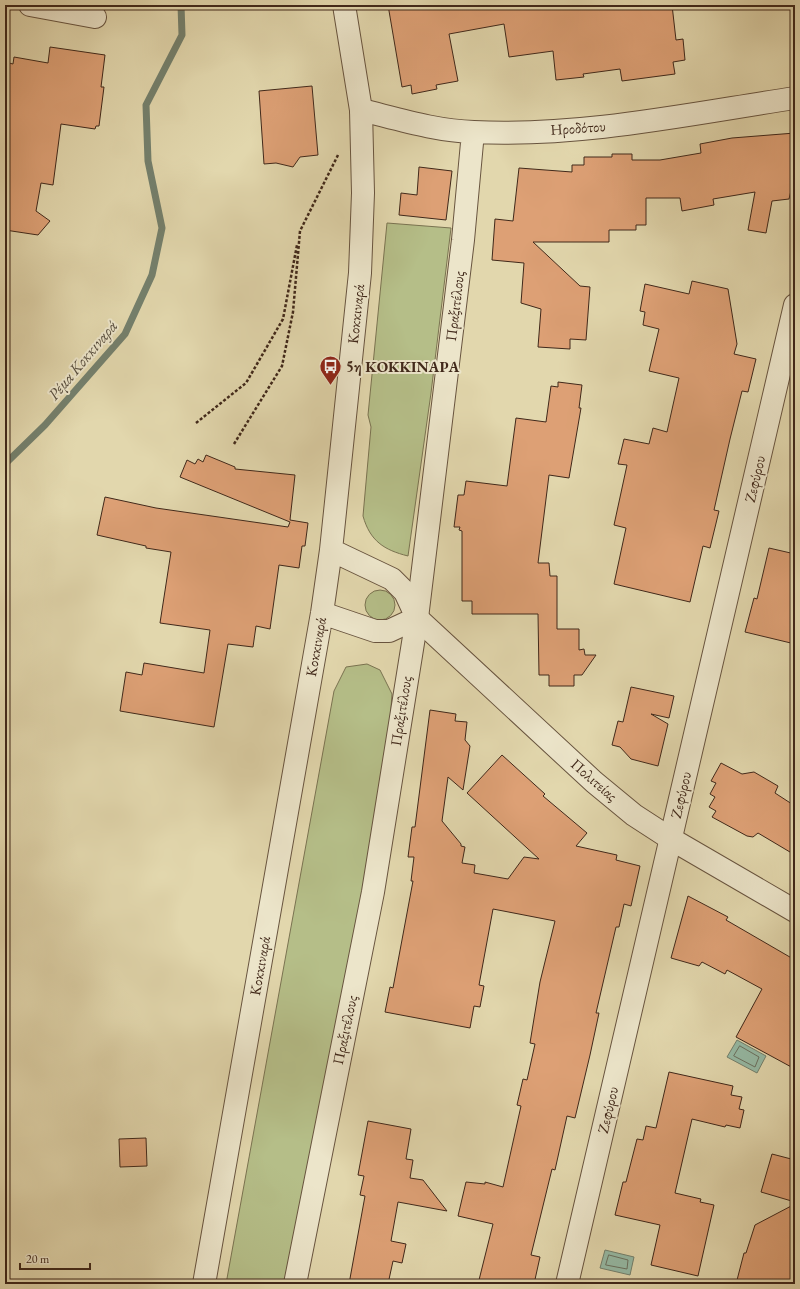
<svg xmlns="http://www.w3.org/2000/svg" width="800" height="1289" viewBox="0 0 800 1289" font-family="'EB Garamond',serif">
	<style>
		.green { fill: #b5be88; stroke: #7a7351 }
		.water { fill: #96baa5; stroke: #74806d }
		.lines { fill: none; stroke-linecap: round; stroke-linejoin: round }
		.shore { stroke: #6b7160; stroke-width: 1 }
		.stream { stroke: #74806d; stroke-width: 7 }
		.building { fill: #dda075; stroke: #40281a }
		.minor-casing { stroke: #68543f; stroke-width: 24 }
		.tertiary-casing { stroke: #68543f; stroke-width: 24 }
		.path { stroke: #40281a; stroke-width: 2.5; stroke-dasharray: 3 2; stroke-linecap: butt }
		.minor { stroke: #ece5ca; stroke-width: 22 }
		.tertiary { stroke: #ece5ca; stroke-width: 22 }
		.labels { text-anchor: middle; stroke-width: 4; stroke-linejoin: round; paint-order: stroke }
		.street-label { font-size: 15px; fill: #40281a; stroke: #ece5ca }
		.poi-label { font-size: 15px; font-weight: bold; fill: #40281a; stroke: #ece5ca; text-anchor: start }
		.water-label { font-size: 16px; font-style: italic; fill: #564c3d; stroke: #ece5ca }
	</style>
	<rect width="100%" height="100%" fill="#e2d7ad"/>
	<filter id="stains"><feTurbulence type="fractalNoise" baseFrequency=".005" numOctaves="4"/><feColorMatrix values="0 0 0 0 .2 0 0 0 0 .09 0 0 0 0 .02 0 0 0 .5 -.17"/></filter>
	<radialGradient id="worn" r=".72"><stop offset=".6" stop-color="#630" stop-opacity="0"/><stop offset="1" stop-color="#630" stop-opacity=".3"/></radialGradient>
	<path class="green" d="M387 223 451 228 431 393 408 556C384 550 370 541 363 516L371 427 368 415Z
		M365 605a15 15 0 1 1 30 0a15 15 0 1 1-30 0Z
		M367 664 380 670 392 694 390 722 365 887 284 1284H226L334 691 346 667Z"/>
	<path class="water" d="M737 1040 766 1056 757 1073 727 1057Z
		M605 1250 634 1257 630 1275 600 1268Z"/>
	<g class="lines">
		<path class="shore" d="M740 1046 759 1057 755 1067 734 1056Z
			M609 1255 628 1260 627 1269 606 1265Z"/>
		<path class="stream" d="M5 464 45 425 125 334 152 275 162 228 148 161 146 105 182 35 181 5"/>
	</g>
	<path class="building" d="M388 5H672L676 40 683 39 685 60 673 62 675 74 622 81 620 69 583 74 584 77 556 80 553 51 509 57 504 24 449 34 458 81 436 85 437 89 412 94 411 85 402 87Z
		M50 47 105 55 101 87H104L99 126H96L95 129 61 124 53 185 41 183 36 211 50 221 38 235 5 230V62L13 64 14 57 48 63Z
		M312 86 318 155 300 157 293 167 276 163 264 164 259 91Z
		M795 133V174L789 199 772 201 766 233 748 230 755 192 713 199 714 205 682 211 680 198H646V225H636V230H609V242H533L580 286 590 287 586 340 570 339V349L538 347 541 309 521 303 524 263 492 260 495 219 513 221 519 168 572 172V165H584V157H612V154H632V160H660L701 153 700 144 732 138Z
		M419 167 452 171 446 220 399 215 401 193 417 195Z
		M692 281 728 289 737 344 734 354 756 359 748 392 742 391 730 439 714 510 719 511 710 548 703 546 690 602 614 584 626 528 614 525 627 465 618 464 624 439 649 444 653 428 667 432 679 378 649 371 659 329 643 325 645 312 640 311 645 284 689 294Z
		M558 382 582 385 579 408H581L569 478 549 475 538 563H549L550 576H557V629H579V650L584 649 585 655H596L582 675H574V686H549V675H539L538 614H472V601H462V531L459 530 460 527H454L458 495H464L466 481 507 486 516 418 546 422 551 386 558 387Z
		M206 455 235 467V469L295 475 290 520 308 523 305 546H302L299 568 279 565 270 629 256 626 253 647 228 644 214 727 120 711 126 672 142 675 144 663 204 673 210 630 160 623 171 552 146 548V546L97 535 105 497 156 508 288 527 290 522 180 477 187 460 195 464 198 459 203 462Z
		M769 548 795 554V644L745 632 754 598 757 599Z
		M631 687 674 696 669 718 651 714 668 724 658 766 631 759 620 747 612 745 618 721 623 722Z
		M430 710 456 714 455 721 467 722 465 740 470 746 463 790 448 777 442 821 461 844V846L465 847 462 863 475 865 474 873 508 879 524 857 539 859 467 793 502 755 545 794 543 796 587 833 576 846 617 855 616 860 640 866 631 906 624 904 619 927H616L596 1013H599L590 1055 575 1118 567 1116 555 1170 552 1169 531 1255 540 1257 534 1284H478L493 1224 458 1216 466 1182 485 1184V1182L503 1187 521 1106 517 1105 523 1079 527 1080 535 1044 530 1043 540 982 555 921 493 909 479 985 484 986 480 1007 474 1006 470 1028 385 1012 390 987 393 988 413 881H411L414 857H408L412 827H415Z
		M721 763 742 774 754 772 778 786 775 793 795 806V855L758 833 753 837 747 836 712 817 716 811 709 807 715 797 710 794 716 783 711 781Z
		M688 896 728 917 726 920 795 960V1069L736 1037 762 989 727 970 725 974 702 962 699 966 671 958Z
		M669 1072 733 1086 731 1095 742 1097 739 1109 744 1110 740 1128 726 1125 725 1127 692 1119 675 1193 701 1199 700 1202 714 1205 698 1276 651 1265 660 1225 615 1215 623 1182H626L637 1139 643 1140 646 1126 656 1128Z
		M368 1121 411 1129 406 1159 413 1160 410 1178 423 1180 447 1211 398 1202 391 1241 406 1244 402 1263 393 1261 388 1284H349L365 1196 360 1195 364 1176 358 1175Z
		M146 1138 147 1166 120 1167 119 1139Z
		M772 1154 795 1160V1202L761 1192Z
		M795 1204V1284H736L744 1253H746L755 1225Z"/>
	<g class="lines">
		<defs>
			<path id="minor" d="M30 5 95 17
				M361 110C398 119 436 131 474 132 582 137 689 114 795 98
				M295 1284 373 892 417 618 463 240 473 132
				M567 1284 795 305"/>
			<path id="tertiary" d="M322 613 375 631H389L417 618 405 592 392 579 331 550
				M417 618 594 782 634 815 671 839 795 911
				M204 1284 322 613 331 550 360 273 363 193 361 110 344 5"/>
		</defs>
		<use href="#minor" class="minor-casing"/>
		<use href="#tertiary" class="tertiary-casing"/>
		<path class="path" d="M196 423 246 383 283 319 297 245
			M234 444 282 366 293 312 300 231 338 155"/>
		<use href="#minor" class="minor"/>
		<use href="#tertiary" class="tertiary"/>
	</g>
	<defs>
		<symbol id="bus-pin" viewBox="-11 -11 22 30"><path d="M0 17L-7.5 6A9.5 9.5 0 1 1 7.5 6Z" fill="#8f2418" stroke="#ece5ca"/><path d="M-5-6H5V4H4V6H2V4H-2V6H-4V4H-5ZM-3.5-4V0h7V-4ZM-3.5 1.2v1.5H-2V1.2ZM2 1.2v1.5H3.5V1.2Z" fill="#fff"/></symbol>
	</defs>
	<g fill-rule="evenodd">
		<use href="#bus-pin" x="318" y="354" width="25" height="34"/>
	</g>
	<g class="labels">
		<g class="street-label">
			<text transform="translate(578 128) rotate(-4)" y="5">Ηροδότου</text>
			<text transform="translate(455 306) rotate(-83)" y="5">Πραξιτέλους</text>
			<text transform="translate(356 314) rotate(-84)" y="5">Κοκκιναρά</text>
			<text transform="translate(755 479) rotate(-77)" y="5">Ζεφύρου</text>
			<text transform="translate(316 647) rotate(-80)" y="5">Κοκκιναρά</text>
			<text transform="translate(401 711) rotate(-81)" y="5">Πραξιτέλους</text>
			<text transform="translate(594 780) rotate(41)" y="5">Πολιτείας</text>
			<text transform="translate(681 795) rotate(-77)" y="5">Ζεφύρου</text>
			<text transform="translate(260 966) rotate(-80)" y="5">Κοκκιναρά</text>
			<text transform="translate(345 1030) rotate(-78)" y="5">Πραξιτέλους</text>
			<text transform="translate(608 1110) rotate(-77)" y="5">Ζεφύρου</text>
		</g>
		<g class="poi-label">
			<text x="346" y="372">5η ΚΟΚΚΙΝΑΡΑ</text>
		</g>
		<g class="water-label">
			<text transform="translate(82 360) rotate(-50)" y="6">Ρέμα Κοκκιναρά</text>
		</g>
	</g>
	<rect width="800" height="1289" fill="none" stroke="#e2d7ad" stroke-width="20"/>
	<rect x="6" y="6" width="788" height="1277" fill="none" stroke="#40281a" stroke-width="2"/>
	<rect x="10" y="10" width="780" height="1269" fill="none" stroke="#40281a"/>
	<path d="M20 1263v6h70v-6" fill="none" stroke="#40281a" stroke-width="2"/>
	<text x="26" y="1263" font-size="12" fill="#40281a" stroke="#ece5ca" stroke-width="3" paint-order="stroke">20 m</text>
	<rect width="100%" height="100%" filter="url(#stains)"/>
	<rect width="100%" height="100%" fill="url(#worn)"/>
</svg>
